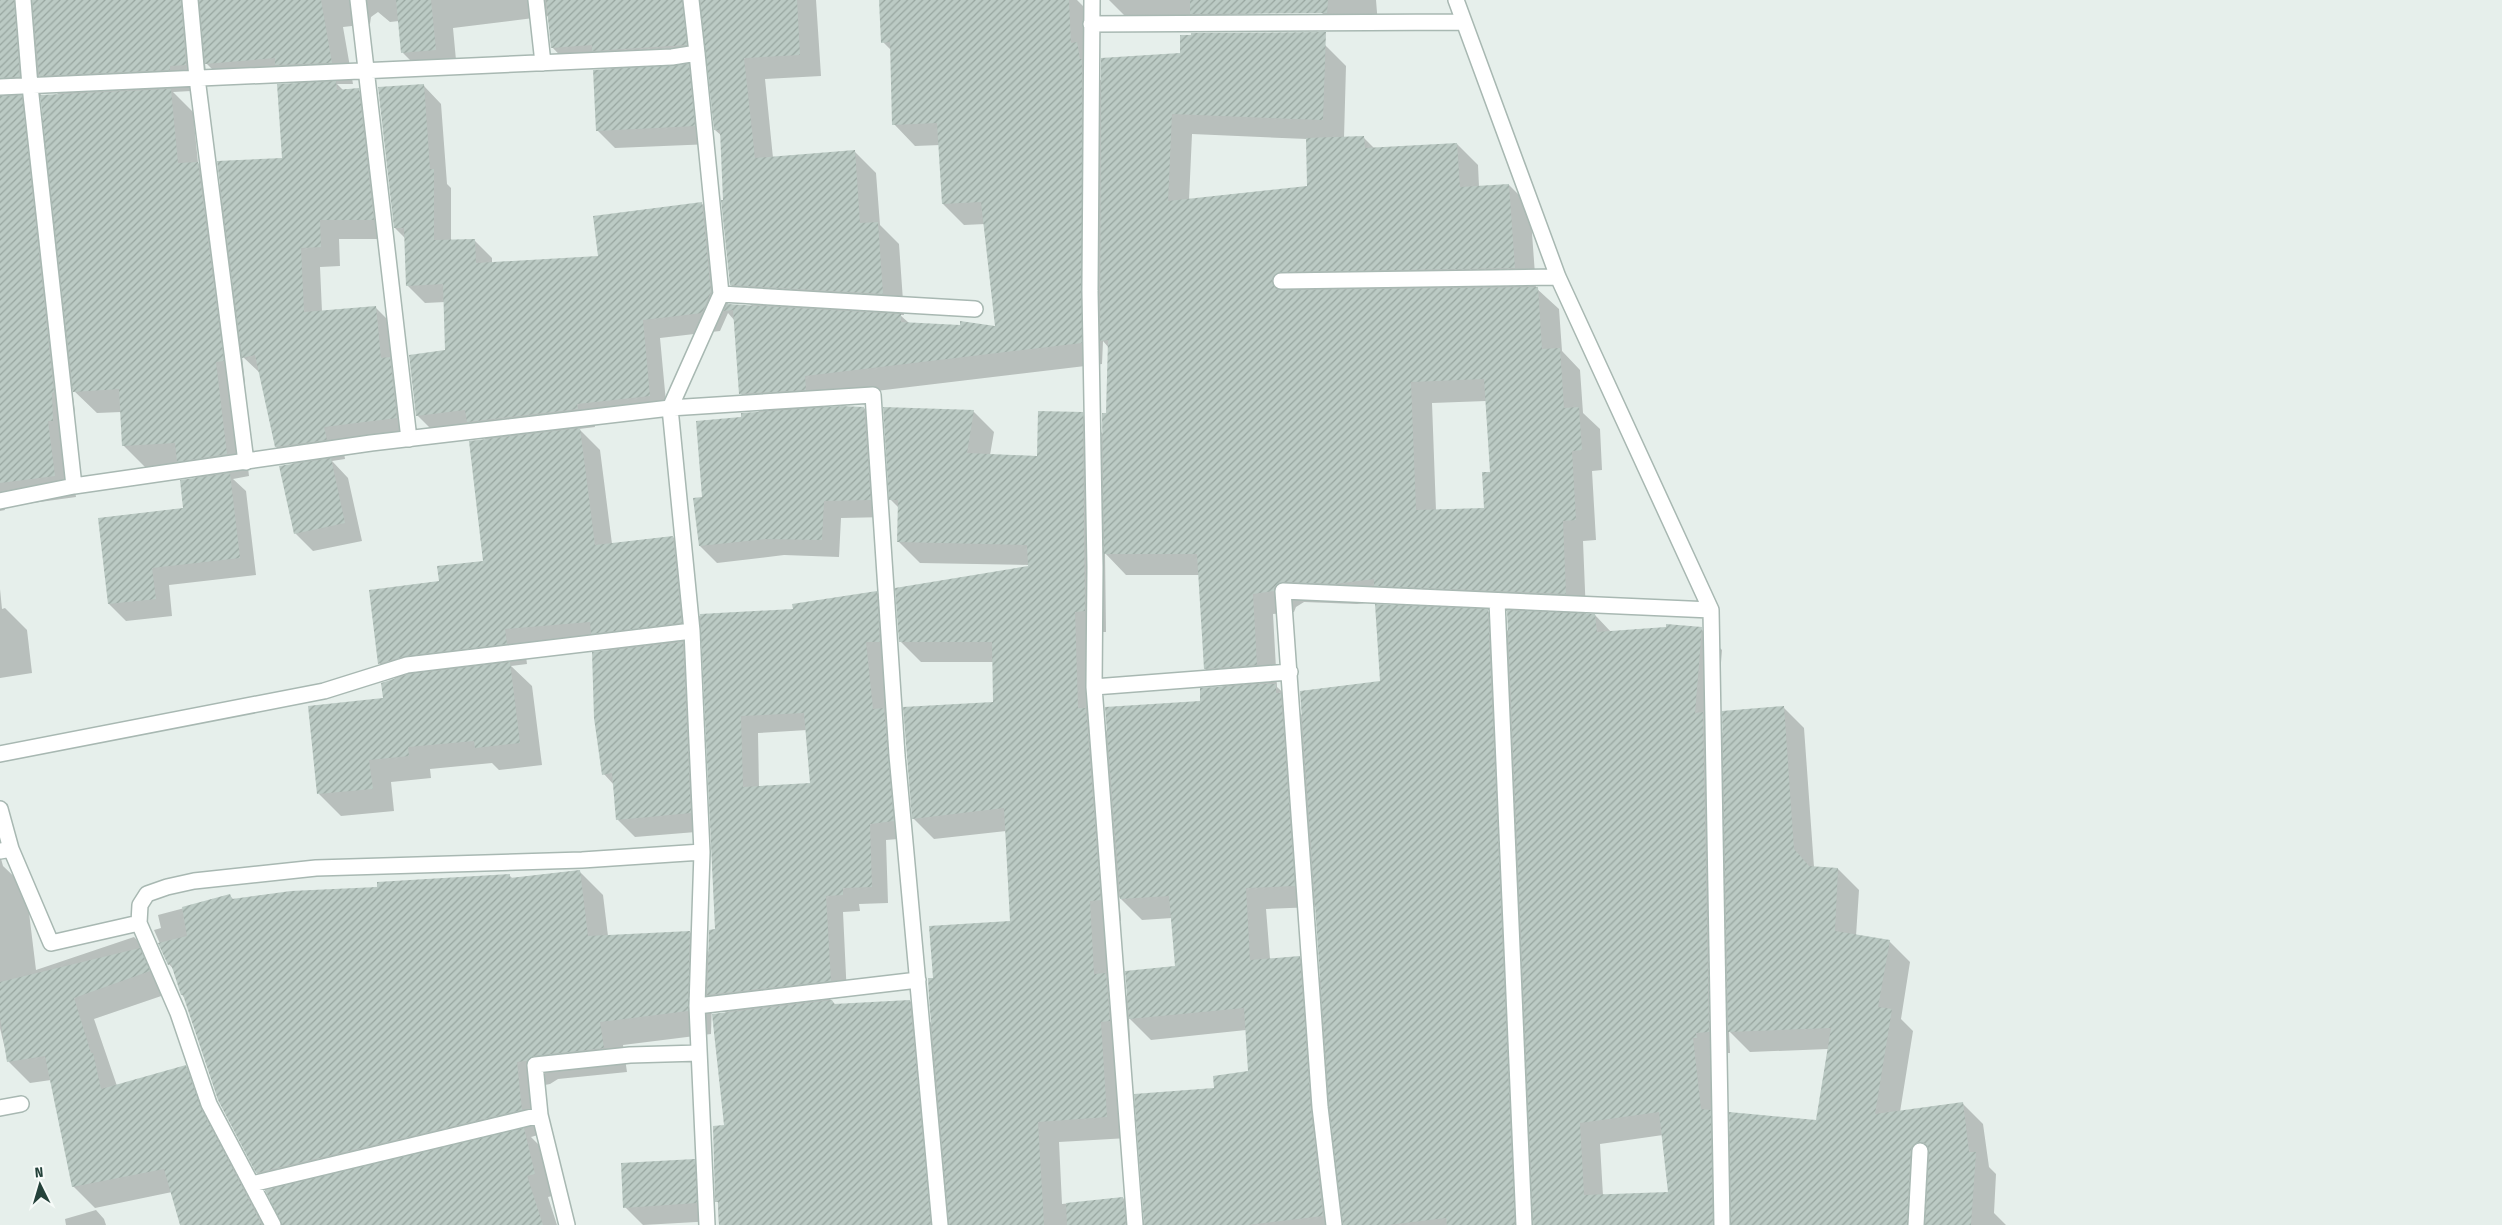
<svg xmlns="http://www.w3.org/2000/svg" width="2502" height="1225" viewBox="0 0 2502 1225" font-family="'Fira Sans Condensed',sans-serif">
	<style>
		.shadow { fill: #0003; fill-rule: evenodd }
		.building { fill: url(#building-hatch); fill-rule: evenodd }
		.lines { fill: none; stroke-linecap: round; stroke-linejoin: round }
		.minor-casing { stroke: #a8b8b2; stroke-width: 18 }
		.minor { stroke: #fff; stroke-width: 15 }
	</style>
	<defs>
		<pattern id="building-hatch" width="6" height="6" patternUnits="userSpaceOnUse" patternTransform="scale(1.25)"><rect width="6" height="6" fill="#bbcac4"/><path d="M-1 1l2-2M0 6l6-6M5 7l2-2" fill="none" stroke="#98a6a0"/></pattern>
	</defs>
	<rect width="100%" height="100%" fill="#e6efeb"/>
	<path class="shadow" d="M0 0H816L821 76 765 79 773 158 855 152 876 173 880 225 899 244 904 315H900L909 323 997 328 985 224 964 225 943 204 940 145 915 146 894 124 892 51 883 42 880 0H1077L1092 15 1100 80 1325 45 1346 66 1344 138H1364L1375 149 1457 144 1478 165 1479 187 1509 185 1530 206 1536 288 1559 309 1562 351 1580 370 1583 413 1600 429 1602 470 1592 471 1596 540 1583 541 1586 615H1595L1611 632 1701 629 1722 650 1716 726 1724 734 1783 707 1804 728 1814 867 1838 869 1859 890 1856 936 1889 941 1910 962 1901 1019 1913 1031 1900 1112 1962 1103 1983 1124 1989 1167 1996 1174 1994 1213 2006 1225H719L714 1127 725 1126 726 1013 712 999 711 1034 623 1045 627 1072 558 1079 550 1084 540 1086 545 1133 531 1137 545 1151 556 1195 548 1197 557 1225H284L274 1190 257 1173 186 999 182 995 174 970 169 964 154 930 161 928 158 915 230 896 234 900 510 876 513 879 579 871 603 895 608 936 690 932 709 952 716 931 702 643 685 645 701 661 708 831 635 837 617 819 614 785 604 774 610 651 602 643 525 649 527 664 511 666 532 686 542 765 499 770 492 763 430 769 431 778 391 782 394 811 341 816 319 794 396 680 380 664 370 591 440 582 484 562 486 440 475 428 435 433 417 415 446 352 445 302 425 303 407 285 405 238 395 228 424 86 441 104 447 184 451 188V241L474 240 492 258V264L600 258 702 204 720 221 728 305 753 307 731 285 722 136 715 130 709 66 690 67 706 83 712 144 615 148 597 130 612 70 609 67 573 69 552 47 549 16 453 28 457 71 424 74 403 53 399 21 390 22 378 12 371 17 370 24 343 27 353 84H337L343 90H358L378 109 393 239H339L340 266 320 267 322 312 375 307 395 327 416 437 343 446 345 459 332 461 348 478 362 541 313 551 295 533 294 465 276 447 261 374 242 356 245 383 238 384 249 476 233 479 246 491 256 575 169 585 172 616 126 621 109 604 99 519 184 509 197 479 183 465 145 467 123 445 121 412 97 413 72 389 75 413 72 414 68 442 76 497 4 507 5 510 0 511ZM205 62 228 85 292 80 296 84 284 159 222 187 198 163 193 112 173 92 191 91 190 87 207 86ZM39 75 59 95 41 96ZM42 98 44 120 24 99ZM1192 134 1307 139 1309 187 1189 200ZM728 313 735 321 741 394 760 413 742 418 703 498 700 546 717 563 784 555 839 557 841 518 887 517 881 425 864 408 827 410 826 397 1102 364 1103 341 1109 348 1107 414 1103 434 1082 414 1038 457 990 455 994 432 973 411 891 500 899 508V542L920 563 1031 565 900 641 921 662H994L995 703 913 818 934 839 1006 831 1012 922 934 979 932 1024 910 1001 836 1005 830 999 847 997 843 912 860 911 859 904 888 903 886 840 910 838 888 713 882 658H896L893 609 876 592 794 610 699 616 693 558 673 537 612 544 600 450 579 429 595 427 594 421 667 413 660 338 720 331ZM1486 401 1491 473 1485 509 1436 511 1432 403ZM1105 553 1126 575H1199L1205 669 1224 688 1202 702 1108 732 1098 722 1096 632H1106ZM1391 600 1397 607 1381 683 1303 716 1297 710V706L1277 687 1273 614 1294 612 1296 607 1304 602 1357 604ZM1487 610 1508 611 1509 632ZM807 730 812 785 759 788 758 733ZM1119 897 1142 920 1172 918 1177 967 1128 997 1113 982 1110 921H1121ZM1316 907 1322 980 1299 957 1270 959 1266 909ZM1129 1018 1151 1040 1246 1030 1249 1072 1216 1089 1145 1221 1123 1198 1062 1204 1059 1142 1128 1138 1122 1043 1130 1042ZM1729 1031 1750 1052 1828 1049 1817 1122 1731 1132 1721 1122 1717 1053H1730ZM1663 1135 1669 1193 1603 1196 1600 1144Z
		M1109 0H1376L1378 25 1337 28 1319 10 1129 20Z
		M0 589 2 609 5 608 27 630 32 673 0 678Z
		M0 855 3 866 26 888 36 970 134 937 155 958 170 993 94 1019 117 1086 185 1066 207 1088 273 1225H181L172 1192 95 1208 73 1186 51 1080 30 1083 8 1061 0 1028Z
		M694 1160 712 1178 714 1221 643 1225 625 1207Z
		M96 1210 104 1219 106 1225H66L65 1219Z"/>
	<path class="building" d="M0 0H14L20 77 0 78Z
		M32 0H181L186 65 170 66V70L39 76Z
		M199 0H321L332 63 275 65V58L205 64Z
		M396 0H431L436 50 401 53Z
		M546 0H682L687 45 592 51V45L551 48Z
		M700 0H797L800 55 744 58 755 158 855 150 860 223 878 222 883 294 730 285 721 200H723L720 130H714Z
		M879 0H1069L1071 43 1077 42 1080 59H1082V343L805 376 806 390 739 394 733 310 724 311 727 304 901 314V322L960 325V321L995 326 981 202 942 204 937 123 892 125 890 42 881 43Z
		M1190 0H1328L1327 13 1190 14Z
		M1326 32 1323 120 1172 114 1168 201 1307 186 1306 138 1364 136 1365 148 1457 143 1460 187 1509 184 1515 268 1281 272 1273 276 1272 282 1276 289 1281 290 1538 287 1542 349 1560 348 1564 408 1579 407 1582 450 1572 451 1576 520 1563 521 1566 594 1374 586V579L1335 584 1283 582 1275 586 1274 591 1253 594 1257 665 1204 669 1197 554H1104L1102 413H1106L1108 340 1100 341 1101 58 1180 53V35H1191V33ZM1484 379 1490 472H1482L1484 508 1416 510 1411 382Z
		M689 64 695 126 596 131 593 70Z
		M336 81 337 90 359 88 374 220H320L321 247 301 248 304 312 376 306 381 358 390 357 397 418 324 427 327 440 275 447 255 355 242 358 217 161 282 158 277 84Z
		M424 84 430 169H434V240L475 239 476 263 598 256 593 216 702 202 711 292 702 313 643 320 650 396 577 404 578 409 467 422 465 410 416 416 409 355 445 350 443 284 406 286 404 228H394L378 87Z
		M171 89 178 163 198 162 224 361 216 362 227 454 177 462 175 443 122 446 119 389 73 392 40 95Z
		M22 95 54 392 52 393 53 421H48L55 476 0 483V96Z
		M842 406 864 407 871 500 824 501 822 540 766 539 699 546 693 498 702 497 696 421 741 417V413Z
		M883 407 974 410 967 453 1037 456 1038 411 1083 412 1085 611 1075 612 1078 708H1086L1101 900 1090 901 1094 974 1106 973 1110 1021 1101 1022 1107 1117 1038 1122 1044 1225H949L929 999 928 978H933L929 926 1010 921 1004 808 912 819 903 707 993 702 992 642H899L895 588 1028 566 1027 545 897 542 898 500H889Z
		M580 428 595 545 673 536 682 623 591 634 590 622 505 629 507 644 406 656 378 664 369 590 439 581 437 566 483 561 469 441Z
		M331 458 345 523 294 534 279 466Z
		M230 473 240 558 152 568 156 599 108 604 98 518 183 508 180 480Z
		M877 591 880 642H866L873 709 884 708 894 821 870 824 872 887 843 888V895L826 896 831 981 707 995 709 930 715 929 700 614 793 609 792 604ZM804 713 810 783 743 787 741 716Z
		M1375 604 1488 609 1515 1225H1447L1446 1218 1388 1225H1343L1329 1106 1300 691 1380 681Z
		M1507 610 1595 614 1597 632 1666 627V624L1702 627 1695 713 1703 712 1709 1032 1696 1033 1697 1038H1693L1701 1109 1711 1110 1713 1225H1533ZM1659 1112 1668 1192 1584 1195 1580 1123Z
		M683 642 691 813 616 820 612 773 602 775 594 718 592 652Z
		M510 662 520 743 475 748 474 741 408 747 409 756 369 760 373 789 317 794 308 706 383 698 381 683 409 674Z
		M1258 684H1276V693H1281L1295 886 1246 888 1250 960 1300 956 1311 1108 1323 1216 1248 1225H1144L1134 1094 1214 1088 1213 1076 1248 1071 1244 1008 1129 1019 1125 971 1175 966 1169 896 1120 899 1105 707 1200 701V688Z
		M1784 706 1794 849 1809 866 1838 868 1835 931 1890 940 1878 1007 1892 1009 1875 1114 1963 1102 1969 1152H1976L1971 1225H1925L1929 1152 1925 1143 1920 1142 1912 1146 1911 1150 1907 1225H1731L1729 1112 1816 1120 1831 1028 1728 1032 1722 711Z
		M580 870 588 936 690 931 688 1011 600 1022 604 1048 534 1056 526 1061 517 1062 522 1110 256 1173 218 1100 183 995H181L171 964 168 965 158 943 187 936 182 907 230 894 232 899 291 891 377 887V882L510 874V878Z
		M140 948 150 971 74 998 91 1053H93L101 1089 186 1065 201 1108 262 1225H180L164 1169 72 1187 45 1056 7 1062 0 1017V982Z
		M832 1000 834 1004 910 1000 931 1225H719L718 1202H715L713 1126 724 1125 712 1014Z
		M524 1128 535 1174 527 1176 543 1225H282L265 1190Z
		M695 1159 697 1203 623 1208 621 1163Z
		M1123 1197 1126 1225H1067L1066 1203Z"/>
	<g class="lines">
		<defs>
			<path id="minor" d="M23 0 30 86 74 486
				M190 0 197 78 246 462
				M358 0 409 439
				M536 0 543 63
				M1092 0 1090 291 1095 567 1094 687 1135 1225
				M1456 0 1558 277 1711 610 1722 1225
				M1091 24 1464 22
				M697 53 721 294 975 309
				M0 87 672 57 697 53 691 0
				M1281 281 1558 277
				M0 501 74 486 371 443 670 408 873 395 897 755 940 1225
				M1497 601 1524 1225
				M692 631 670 408 721 294
				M1094 687 1290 672
				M0 754 324 691 407 665 692 631 702 852 697 1006 707 1225
				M0 809 11 849 0 851
				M11 849 51 943 139 923
				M697 1006 918 980
				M0 1108 21 1104
				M540 1115 535 1065 630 1055 699 1053
				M252 1184 540 1115 567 1225
				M273 1225 209 1104 178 1013 139 923 140 905 147 894 167 887 194 881 316 868 582 860 702 852
				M1334 1225 1320 1107 1283 591 1711 610
				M1916 1225 1920 1151"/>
		</defs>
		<use href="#minor" class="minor-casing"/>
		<use href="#minor" class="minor"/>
	</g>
	<g transform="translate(40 1185) rotate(355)" stroke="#f7fbf9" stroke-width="4" paint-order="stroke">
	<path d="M0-4L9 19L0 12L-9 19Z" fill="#24423a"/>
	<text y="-8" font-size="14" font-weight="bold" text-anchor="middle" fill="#24423a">N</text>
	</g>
</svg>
